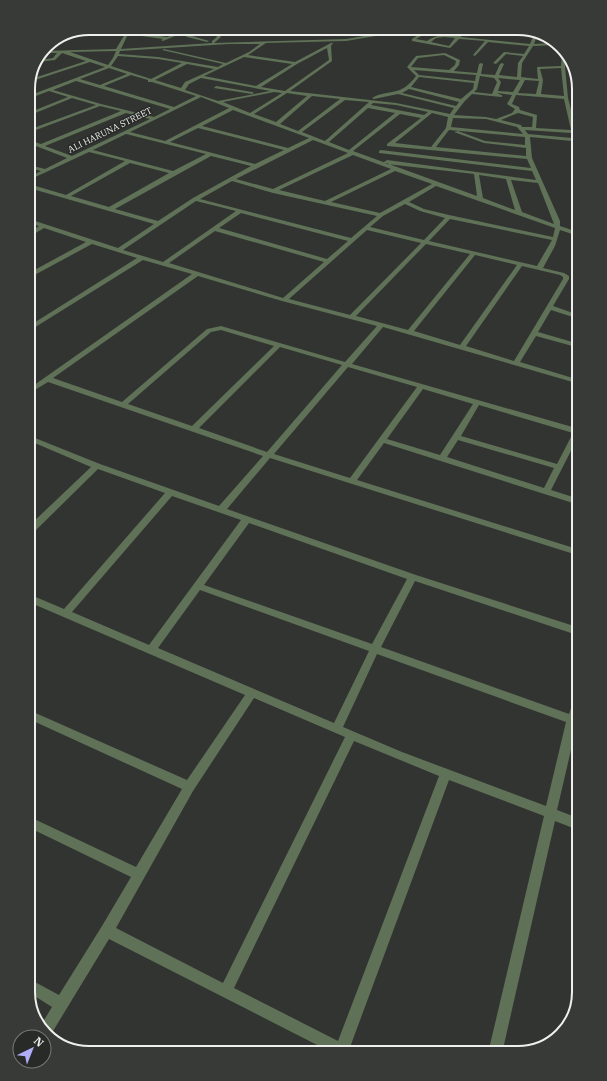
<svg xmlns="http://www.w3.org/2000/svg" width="607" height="1081" viewBox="0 0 607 1081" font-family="'IBM Plex Serif',serif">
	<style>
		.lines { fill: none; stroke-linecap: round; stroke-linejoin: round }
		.minor { fill: #5f7156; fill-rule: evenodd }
		.labels { text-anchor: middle; stroke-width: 3; stroke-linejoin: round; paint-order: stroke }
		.far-street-label { font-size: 9px; fill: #eff0ee; stroke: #282a27 }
		.rim { fill: none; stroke: #eff0ee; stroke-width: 2 }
	</style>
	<rect width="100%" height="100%" fill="#323431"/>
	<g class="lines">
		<path class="minor" d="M89 28 127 32 132 28H136L131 32 167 37 178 33 180 34 163 41 161 40 163 39 128 34 121 49 212 43V41L217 37 209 28H213L221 37 214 43 346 39 406 29 461 32 528 30 532 31 463 34 461 37 530 44 535 32 538 33 534 44 556 43 558 45 533 46 522 63 521 77 538 79 537 67 561 66 562 53 563 52 566 55 565 67 568 98 575 125V146L573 145 572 141 530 137 532 158 560 221V226L575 231V235L560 230 555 246 543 268 564 273 569 276V279L553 306 576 314V318L551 310 538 332 576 343V347L536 336 520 362 576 379V383L383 327 352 364 576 428V441L551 490 576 498V504L384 443 357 480 577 549V555L270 458 227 509 416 575 577 627V635L415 581 381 647 569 714 573 702 577 701 578 720 557 810 578 818V830L555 821 503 1049H489L544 816 449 780 349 1050H327L109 939 50 1036 41 1025 52 1007 33 995V981L59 995 102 926 131 877 32 829V818L136 867 182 789 31 720V711L187 780 245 695 31 603V595L64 609 165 493 98 469 33 533 30 534V525L91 467 30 441V436L100 464 219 506 263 456 48 382 30 393V388L192 274 143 260 29 331V326L137 258 92 244 29 278V273L86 242 44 228 29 237V233L39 226 29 223V219L118 248 154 224 29 188V184L66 195 125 161 89 152 29 180V177L41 171 29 168V165L45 169 67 158 28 143V140L41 144 121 111 100 106 28 133V130L96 105 72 98 28 116V113L68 97 49 91 28 99V96L105 67 90 62 29 82 31 79 86 61 62 53 55 60 38 62 40 60 53 58 57 53H43L44 51 116 49 125 34 87 29ZM406 31 423 32 412 39V41L450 48 459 39 485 41 473 55 475 56 488 42 529 46 524 54 504 52 493 63 496 64 506 54 523 56 518 63 517 77 499 75 504 64 502 63 500 64 495 75 481 74 483 64 481 63 479 64 477 73 454 71 459 65 460 60 445 53 416 56 407 67 416 76C400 98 390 88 372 98L374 99 398 94 454 108 450 114 396 103 290 91 332 61 331 46 333 43H331L295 62 248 55 266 43 346 41ZM428 32 459 34 457 36C445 35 437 34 427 41L416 39ZM444 37 455 38 449 46 431 42 436 38ZM229 44H260L249 52 226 63 164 49 162 50 223 64 218 67 158 57 119 54 120 51ZM327 48 329 60 285 91 261 87 297 64ZM116 51 113 58 108 65 70 52ZM444 55 456 61 455 65 449 70 411 67 418 58ZM118 56 158 59 182 63 151 79 111 66ZM244 57 292 64 256 86 204 76ZM187 64 214 69 185 82 181 88 155 80ZM109 68 127 74 100 85 80 79ZM561 68 564 96 541 94 543 80 540 69ZM414 70 476 75 475 81 419 75ZM131 75 148 80V82H152L196 96 174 107 104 86ZM480 76 494 78 497 82 492 94 474 92 477 89ZM419 77 474 83 473 89 461 99 411 87ZM201 78 270 91 218 101 185 90 189 84ZM498 78 519 80H520L513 92 498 91 501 82ZM525 80 539 81 536 94 518 93ZM76 81 170 109 154 117 101 104 53 90ZM409 89 459 102 456 106 402 93ZM274 92 282 93 250 113 223 102ZM287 93 307 96 276 122 254 114ZM497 93 512 95 507 104 515 109 512 113 496 119 486 117 454 115 464 102 472 94 501 97 503 96ZM516 95 564 99 571 130 536 128 537 115 520 110 519 107 512 104ZM312 96 340 99 298 131 280 124ZM201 97 229 108 165 141 130 132ZM345 100 369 102 325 141 302 132ZM373 103 396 105 428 112 424 115 371 105ZM368 108 395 113 349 150 329 142ZM233 110 309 138 288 148 202 126ZM126 113 150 119 72 156 45 146ZM432 113 448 117 446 128 431 147 395 143ZM518 113 533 117 532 127H522L521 125 501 120ZM400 114 421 118 387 144V146L527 159 531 168 381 150 379 151V153L532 171 536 180 387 160 384 162 387 164 474 174 477 196 353 151ZM453 118 486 119 517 127 523 134 451 127ZM198 128 284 150 255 164 170 142ZM449 130 525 137V145L485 141 458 131 454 132 484 143 526 148V156L436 147ZM525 130 571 133 572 138 528 134ZM126 134 206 154 173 171 93 150ZM313 140 348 153 273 189 236 179ZM353 155 391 169 325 201 279 190ZM211 156 251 166 193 198 158 221 115 209ZM130 163 169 173 109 207 71 196ZM395 171 432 184 380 213 331 202ZM479 175 506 179 515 210 483 198ZM511 180 538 183 554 224 522 212ZM232 181 273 193 377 216 351 238 200 199ZM436 186 555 228 553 237 449 215 424 209 409 202ZM196 201 236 211 163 262 123 250ZM405 204 420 211 445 218 424 240 370 227 383 216ZM241 213 348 241 327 259 219 228ZM450 219 552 240 537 266 429 241ZM367 230 421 243 350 315 289 299ZM215 231 324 262 283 298 169 263ZM426 244 470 254 408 330 356 316ZM475 255 517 265 460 345 414 331ZM522 266 560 275 563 277V279L514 361 466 346ZM198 276 282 301 377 326 345 362 221 326 207 329 122 402 53 378ZM221 330 274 346 192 426 128 404 211 332ZM280 347 342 365 267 452 199 428ZM348 367 417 387 350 478 274 454ZM423 389 473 404 440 455 387 439ZM479 405 573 433 557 464 461 436ZM458 440 554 468 544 488 447 457ZM172 496 241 520 149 645 72 612ZM249 523 407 579 372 644 204 585ZM200 590 369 651 334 723 158 648ZM377 654 566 722 546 806 402 752 343 727ZM254 698 345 737 223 983 116 928 193 791ZM354 741 439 776 338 1041 234 988Z
			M164 28 183 30 189 35 209 41 207 42 187 37 181 32Z
			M216 86 252 92 254 93 252 94 214 88Z"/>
	</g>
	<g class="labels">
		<g class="far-street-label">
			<text transform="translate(110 130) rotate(-26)" y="3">ALI HARUNA STREET</text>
		</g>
	</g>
	<path d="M0 0H607V1081H0ZM89 35H518A54 54 0 0 1 572 89V992A54 54 0 0 1 518 1046H89A54 54 0 0 1 35 992V89A54 54 0 0 1 89 35Z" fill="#383a37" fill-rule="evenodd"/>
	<path class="rim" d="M89 35H518A54 54 0 0 1 572 89V992A54 54 0 0 1 518 1046H89A54 54 0 0 1 35 992V89A54 54 0 0 1 89 35Z"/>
	<g transform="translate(32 1049) rotate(43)"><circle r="19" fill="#282a27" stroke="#787977"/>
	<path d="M0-3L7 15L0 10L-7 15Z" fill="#b0aefa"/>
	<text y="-6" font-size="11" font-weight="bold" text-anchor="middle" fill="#eff0ee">N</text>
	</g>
</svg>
